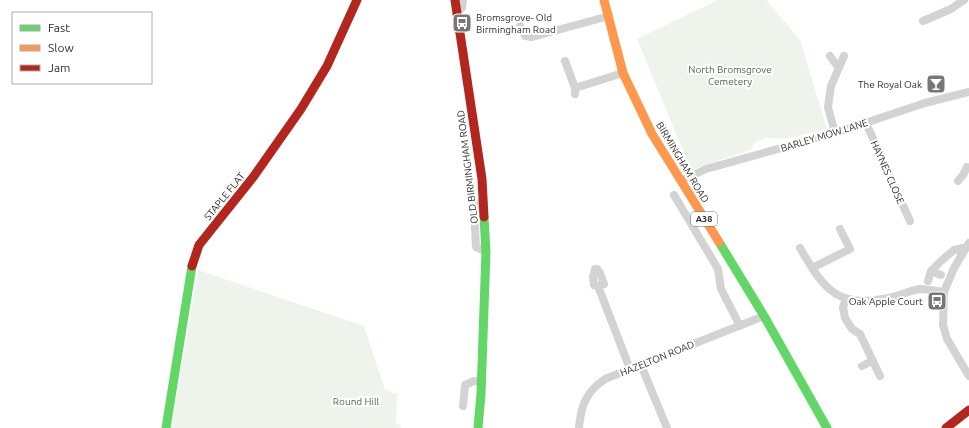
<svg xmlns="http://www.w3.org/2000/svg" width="969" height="428" viewBox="0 0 969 428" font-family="Ubuntu,sans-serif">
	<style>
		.green { fill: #eef4ec }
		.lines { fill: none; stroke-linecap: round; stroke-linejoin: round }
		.street { stroke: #d3d3d3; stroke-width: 8 }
		.fast { stroke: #63d668; stroke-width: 9 }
		.slow { stroke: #ff974d; stroke-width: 9 }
		.jam { stroke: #b3261e; stroke-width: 9 }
		.labels { text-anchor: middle; stroke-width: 4; stroke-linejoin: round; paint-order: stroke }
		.shield { fill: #fff; stroke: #6d6d6d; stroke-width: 1 }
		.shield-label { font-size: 9px; font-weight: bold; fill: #2e2e2e }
		.poi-label { font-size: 10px; fill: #2e2e2e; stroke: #fff; text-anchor: end }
		.park-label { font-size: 10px; fill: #47693d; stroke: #fff }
		.street-label { font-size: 10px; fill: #2e2e2e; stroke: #fff }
	</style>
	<rect width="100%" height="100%" fill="#fff"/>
	<path class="green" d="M718 0H766L800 40 827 129 784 139 775 138H765L755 142 750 150 691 170 637 39Z
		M198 270 364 326 385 390 397 394 396 422 402 428H171Z"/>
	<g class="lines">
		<path class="street" d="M457 10 462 8 463 0
			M923 21 951 9 964 0
			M520 26 525 36 532 37 609 16
			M830 56 838 67
			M565 61 575 88V94
			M575 88 623 73
			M866 123 910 221
			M835 133 828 107 831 86 844 56
			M681 181 706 169 835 133 925 103 969 92
			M958 181 963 175 967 167
			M674 195 718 269 721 289 740 326
			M484 204 480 203 474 209 476 247 486 252
			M969 243 954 268 944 292 943 325 947 339 969 376
			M800 248C826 293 839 309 893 297 902 295 911 290 920 289 927 289 937 291 944 292
			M812 268 850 249 840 229
			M931 271 941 275
			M928 281 931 271 941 261 954 250 967 247
			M598 286 604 284 600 273 597 269H595L593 277 594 285 598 286 630 369
			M846 299 843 307 845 318 852 329 860 334 880 376
			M641 365 667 428
			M862 366 872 361
			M463 406 465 385 474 381 481 382
			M579 428C581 405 586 392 605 379L764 316"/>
		<path class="fast" d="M719 242 764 316 827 428
			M166 428 192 266
			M478 428 481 394 486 252 484 217"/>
		<path class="slow" d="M604 0 623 73 652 134 719 242"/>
		<path class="jam" d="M455 0 482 179 484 217
			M192 266 199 245 254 176 301 109 327 66 357 0
			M946 428 969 410"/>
	</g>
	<defs>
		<symbol id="bus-square" viewBox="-11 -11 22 22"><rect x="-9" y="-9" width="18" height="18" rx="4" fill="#777" stroke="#fff"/><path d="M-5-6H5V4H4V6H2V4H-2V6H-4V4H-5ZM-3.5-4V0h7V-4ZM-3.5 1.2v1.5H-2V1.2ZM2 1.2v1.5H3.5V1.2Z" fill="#fff"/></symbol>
		<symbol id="bar-square" viewBox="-11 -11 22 22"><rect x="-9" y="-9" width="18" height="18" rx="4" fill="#777" stroke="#fff"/><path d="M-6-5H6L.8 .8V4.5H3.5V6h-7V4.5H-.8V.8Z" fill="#fff"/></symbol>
	</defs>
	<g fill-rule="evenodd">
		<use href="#bus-square" x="451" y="12" width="22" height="22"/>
		<use href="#bar-square" x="925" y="73" width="22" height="22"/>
		<use href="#bus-square" x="926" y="290" width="22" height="22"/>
	</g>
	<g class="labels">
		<rect class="shield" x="691" y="212" width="26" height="14" rx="3"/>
		<g class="shield-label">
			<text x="704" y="222">A38</text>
		</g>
		<g class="poi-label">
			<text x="476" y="21" text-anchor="start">Bromsgrove- Old<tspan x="476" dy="12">Birmingham Road</tspan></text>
			<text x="922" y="88">The Royal Oak</text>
			<text x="923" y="305">Oak Apple Court</text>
		</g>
		<g class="park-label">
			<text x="730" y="73">North Bromsgrove<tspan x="730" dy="12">Cemetery</tspan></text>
			<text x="356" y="405">Round Hill</text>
		</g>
		<g class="street-label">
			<text transform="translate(824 135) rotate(-17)" y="4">BARLEY MOW LANE</text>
			<text transform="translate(683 162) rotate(59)" y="4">BIRMINGHAM ROAD</text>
			<text transform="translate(467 167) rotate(-97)" y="4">OLD BIRMINGHAM ROAD</text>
			<text transform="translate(888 172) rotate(66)" y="4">HAYNES CLOSE</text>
			<text transform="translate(224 196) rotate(-51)" y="4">STAPLE FLAT</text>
			<text transform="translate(657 358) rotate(-22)" y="4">HAZELTON ROAD</text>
		</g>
	</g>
	<rect x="12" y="12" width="140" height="72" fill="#ffffff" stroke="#ababab"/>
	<rect x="20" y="25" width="20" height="6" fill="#63d668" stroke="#ababab"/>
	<text x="48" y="32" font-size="12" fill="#2e2e2e">Fast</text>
	<rect x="20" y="45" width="20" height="6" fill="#ff974d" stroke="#ababab"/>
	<text x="48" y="52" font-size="12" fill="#2e2e2e">Slow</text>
	<rect x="20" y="65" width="20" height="6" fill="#b3261e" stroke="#ababab"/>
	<text x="48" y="72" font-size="12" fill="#2e2e2e">Jam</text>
</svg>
